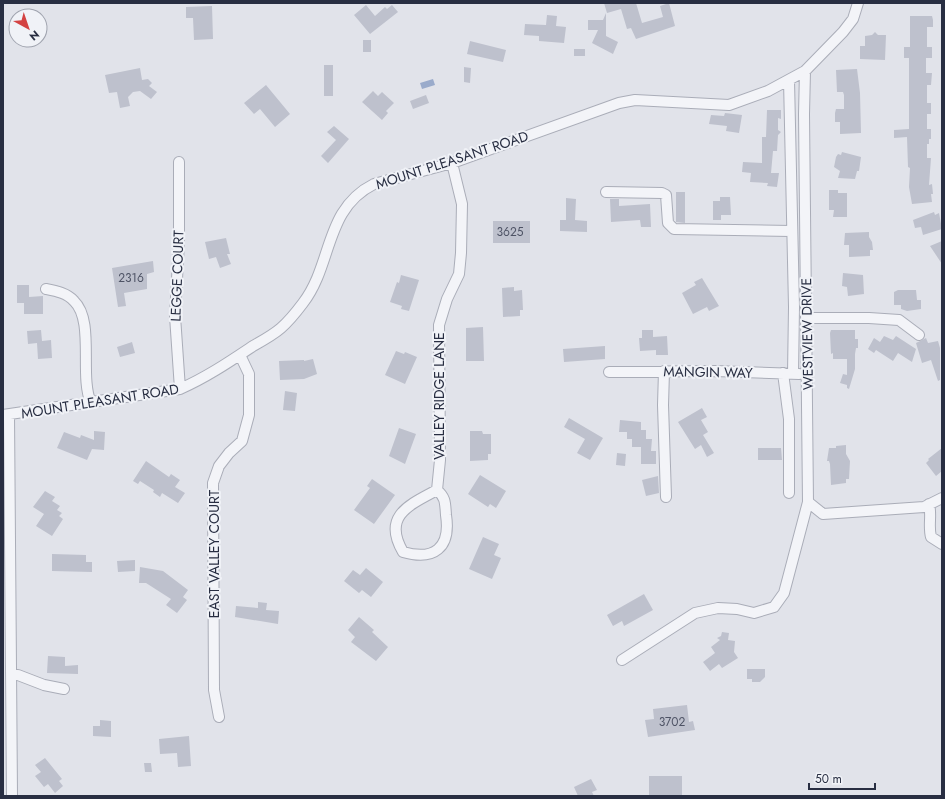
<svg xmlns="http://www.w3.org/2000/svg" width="945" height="799" viewBox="0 0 945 799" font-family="Jost,sans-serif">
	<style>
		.water { fill: #9aabcb }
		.building { fill: #bec1cd }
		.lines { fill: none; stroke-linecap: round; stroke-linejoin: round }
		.minor-casing { stroke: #aaadb8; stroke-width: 12 }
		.minor { stroke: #f3f4f8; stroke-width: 10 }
		.labels { text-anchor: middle; stroke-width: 4; stroke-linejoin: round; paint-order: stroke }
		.number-label { font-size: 12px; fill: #4e5365 }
		.street-label { font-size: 14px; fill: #282e42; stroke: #f0f2f7 }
	</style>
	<rect width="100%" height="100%" fill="#e1e3ea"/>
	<path class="water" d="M433 79 435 85 422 89 420 83Z"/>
	<path class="building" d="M604 3H636L642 23 663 17 660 6 669 3 675 26 636 39 631 28 627 29 621 9 607 13Z
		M366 5 375 16 385 7 387 9 392 5 398 12 370 34 354 15Z
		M212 6 213 39 194 40 193 18H186V7Z
		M606 13V36L618 42 613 54 592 43 598 30H588V20H603Z
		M547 15 557 16 556 26 566 27 564 43 539 41V36L524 35 525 24 546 25Z
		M910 16H932L933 20V27H927V47H932V58H926V73H932L931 85H927V103H931V114H927V129H931V139H929V144H927V158H931L929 185 932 184 933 194H931L932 202 912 204 909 187 910 168 908 167 907 137 894 138V130L909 129V58H904V47H910Z
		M875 32 878 35H886L885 60 860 59V46H865V36L872 35Z
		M363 40H371V52H363Z
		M470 41 506 50 503 62 467 54Z
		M574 49H585V56H574Z
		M324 65H333V96H324Z
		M464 67 471 68 470 83 464 82Z
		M140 68 142 80 148 79 152 83 149 86 157 92 151 99 140 91 133 92 128 97 130 106 120 108 117 92 109 93 105 75Z
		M857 69 860 93 861 133 840 134V122H835V113L836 109H844V95L843 92H837L836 70Z
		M266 85 290 114 275 127 260 109 254 114 244 103Z
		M373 91 378 96 382 92 394 103 386 111 388 113 382 120 362 102Z
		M426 95 429 103 413 109 410 101Z
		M767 110H781V119L778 118V130L781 132 778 135 777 151H773L771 173H779L777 187 767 186 768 183 750 182 751 173 742 172 743 162 762 163V137H766Z
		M725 113 742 115 739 133 726 131 727 126 709 124 711 115 724 116Z
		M334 126 349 139 328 163 321 156 336 140 327 132Z
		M842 152 861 157 859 171H857L855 179 838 178 840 171 834 167 836 157 838 154 841 155Z
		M829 190H838V193H847V217H833L834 210H829Z
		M676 192H685V223L676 222Z
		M720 197H730L731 215H721V220H713V201H720Z
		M566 198 576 199 575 220 587 221V232L560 231V220H566Z
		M610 199H619V206L650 204 651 227H641L640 220 611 222Z
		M934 212 935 215 939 213 942 229 923 235 921 227 915 228 913 220Z
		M493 221H530V243H493Z
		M869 232V237L872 242 873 250H870V256L849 257V245H844L845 233Z
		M226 238 230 254H227L231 264 220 268 216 257 209 259 205 242Z
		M942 241V264L930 246Z
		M153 261 154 272 147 274V289L124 293 126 306 118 307 112 268Z
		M843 273 863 275 864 294 848 296 847 287 842 286Z
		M401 275 419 280 409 311 401 309 402 306 390 302 397 282 399 283Z
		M702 278 719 306 709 311 707 307 693 314 682 293 696 285 694 282Z
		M17 285H29V297L43 296V314H24V303H17Z
		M514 287V291L522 290 523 310H520V316L503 317 502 288Z
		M898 290H916L917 300H921V309L907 311 901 309V305H894V292Z
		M483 327 484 361H466V328Z
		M41 330 42 341 51 340 52 358 38 359 37 343 28 344 27 331Z
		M642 330H653V337L667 336 668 355H656V350L640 351 639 338H642Z
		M831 330H855V339H858V348H856L855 354V369L849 389 847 388V385L840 383 843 374 847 375V359H833V353L831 354 830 333Z
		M884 336 893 340 896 336 916 349 912 362 898 353 893 361 876 350 874 353 868 349 874 338 880 342Z
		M926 338 928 343 938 341 940 348V380L938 381 931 360 922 363 916 343Z
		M132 342 135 353 120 357 117 347Z
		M605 346V359L564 362 563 349Z
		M396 351 404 354 405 352 417 357 405 384 385 375Z
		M313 359 317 374 304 379 280 380 279 361 304 360V361Z
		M285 391 297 393 295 411 283 410Z
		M702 408 707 417 701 420 708 432 703 435 714 453 707 457 701 445 695 449 678 422Z
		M569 418 603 438 590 460 577 453 585 439 564 427Z
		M620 420 641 422V430H646V439H652L651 451H656V464H641V447H632V439H627V432H619Z
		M399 428 416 434 405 464 389 456Z
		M94 431 105 432 104 450 92 449 87 460 57 448 64 432 80 438 81 435 94 440Z
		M470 431H482L483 434H491V454H488V460L470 461Z
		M846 445V454L850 461 849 479H846V483L831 485 830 464 829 461H827L829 448H836V446Z
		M758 448H781L782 460H758Z
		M942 448V471L936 476 926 463 929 460 928 459Z
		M617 453 626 454 625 466 616 465Z
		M146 461 169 477 171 474 180 480 175 487 185 493 178 503 162 493 160 497 153 492 154 490 140 481 138 484 133 481Z
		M480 475 506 491 496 508 490 504 488 507 468 494Z
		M658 476 659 493 646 496 642 480Z
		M372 479 395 495 374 524 354 510 370 488 367 486Z
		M45 491 55 497 52 501 60 506 57 510 62 513 59 516 63 519 52 536 36 526 44 514 33 507Z
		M483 537 499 544 494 555 501 558 492 579 469 569Z
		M52 554 86 555V562H92V572L52 571Z
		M135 560V571L118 572 117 561Z
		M140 567 163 571 188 590 183 597 187 600 177 613 166 605 171 599 146 583H139Z
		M366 568 383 582 371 597 362 590 359 593 344 581 353 570 360 575Z
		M644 594 653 610 624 626 622 621 613 626 607 615Z
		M258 602 267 603 266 610 279 611 278 624 235 617 236 606 258 608Z
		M359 617 374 630 372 632 388 647 376 661 351 642 355 637 348 630Z
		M722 632 729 633 728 640 735 641 734 652 738 658 722 668 719 664 710 671 703 662 715 653 711 647 720 640 717 638 721 636Z
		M48 656 65 657V666L78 665V674L47 673Z
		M747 669H765V677L760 682H752V679H747Z
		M687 705 689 722 693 721 695 730 648 737 645 720 654 719 653 709Z
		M100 720 111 721V737L93 736V726H100Z
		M189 736 191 766 178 767 177 753 160 754 159 739Z
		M45 758 62 779 59 781 63 786 55 793 48 784 44 787 35 776 41 772 35 765Z
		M144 763H151L152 772H145Z
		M649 776H682V796H649Z
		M591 779 597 790 592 792 594 796H578L574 787Z"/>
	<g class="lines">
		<defs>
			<path id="minor" d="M789 80 794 307 793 374
				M179 162V242L175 316 180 389
				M606 192 662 193 666 195 668 223 674 229 791 231
				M46 289C56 291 67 293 74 301 95 321 79 376 91 403
				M806 318H869L899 320 919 335
				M664 371 663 405 666 497
				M609 372 715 371 799 374
				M783 373 789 419V493
				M3 415 180 389C207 377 229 362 253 346 262 341 273 335 281 328 289 321 297 311 303 303 333 264 324 209 374 184L452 163 619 103 635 100 729 105 768 91 805 71 843 32 853 19 858 3
				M9 415 12 796
				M437 490 440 460 439 325 447 299 459 274 461 253 462 204 452 163
				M437 490C446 498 445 503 446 515 451 548 434 561 403 552 382 516 409 505 437 490Z
				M808 502 823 514 924 507 942 498
				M929 504C932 515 928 526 931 537L942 544
				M622 660 695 613 718 608 737 609 754 613 774 607 784 593 808 502 804 114 805 71
				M11 675H18L44 685 64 689
				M219 717 214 690 213 483 219 466 229 453 242 441 249 415V374L240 355"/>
		</defs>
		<use href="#minor" class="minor-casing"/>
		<use href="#minor" class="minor"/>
	</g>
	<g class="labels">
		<g class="number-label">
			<text x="510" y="236">3625</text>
			<text x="131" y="282">2316</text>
			<text x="672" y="726">3702</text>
		</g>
		<g class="street-label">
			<text transform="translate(452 160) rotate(-18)" y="5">MOUNT PLEASANT ROAD</text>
			<text transform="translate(177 276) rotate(-88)" y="5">LEGGE COURT</text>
			<text transform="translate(807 334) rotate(-91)" y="5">WESTVIEW DRIVE</text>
			<text transform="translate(708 372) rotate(1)" y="5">MANGIN WAY</text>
			<text transform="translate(439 396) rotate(-90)" y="5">VALLEY RIDGE LANE</text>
			<text transform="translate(100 401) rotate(-9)" y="5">MOUNT PLEASANT ROAD</text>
			<text transform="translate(214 554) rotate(-90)" y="5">EAST VALLEY COURT</text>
		</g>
	</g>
	<rect width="945" height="799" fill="none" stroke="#282e42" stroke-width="8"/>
	<g transform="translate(28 28) rotate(140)"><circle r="19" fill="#f0f2f7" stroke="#a0a4af"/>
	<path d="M0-3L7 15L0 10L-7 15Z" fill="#d34242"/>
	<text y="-6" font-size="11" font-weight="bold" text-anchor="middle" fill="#282e42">N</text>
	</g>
	<path d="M809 783v6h66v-6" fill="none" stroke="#282e42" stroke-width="2"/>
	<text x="815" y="783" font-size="12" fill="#282e42" stroke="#f0f2f7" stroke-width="3" paint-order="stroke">50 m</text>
</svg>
